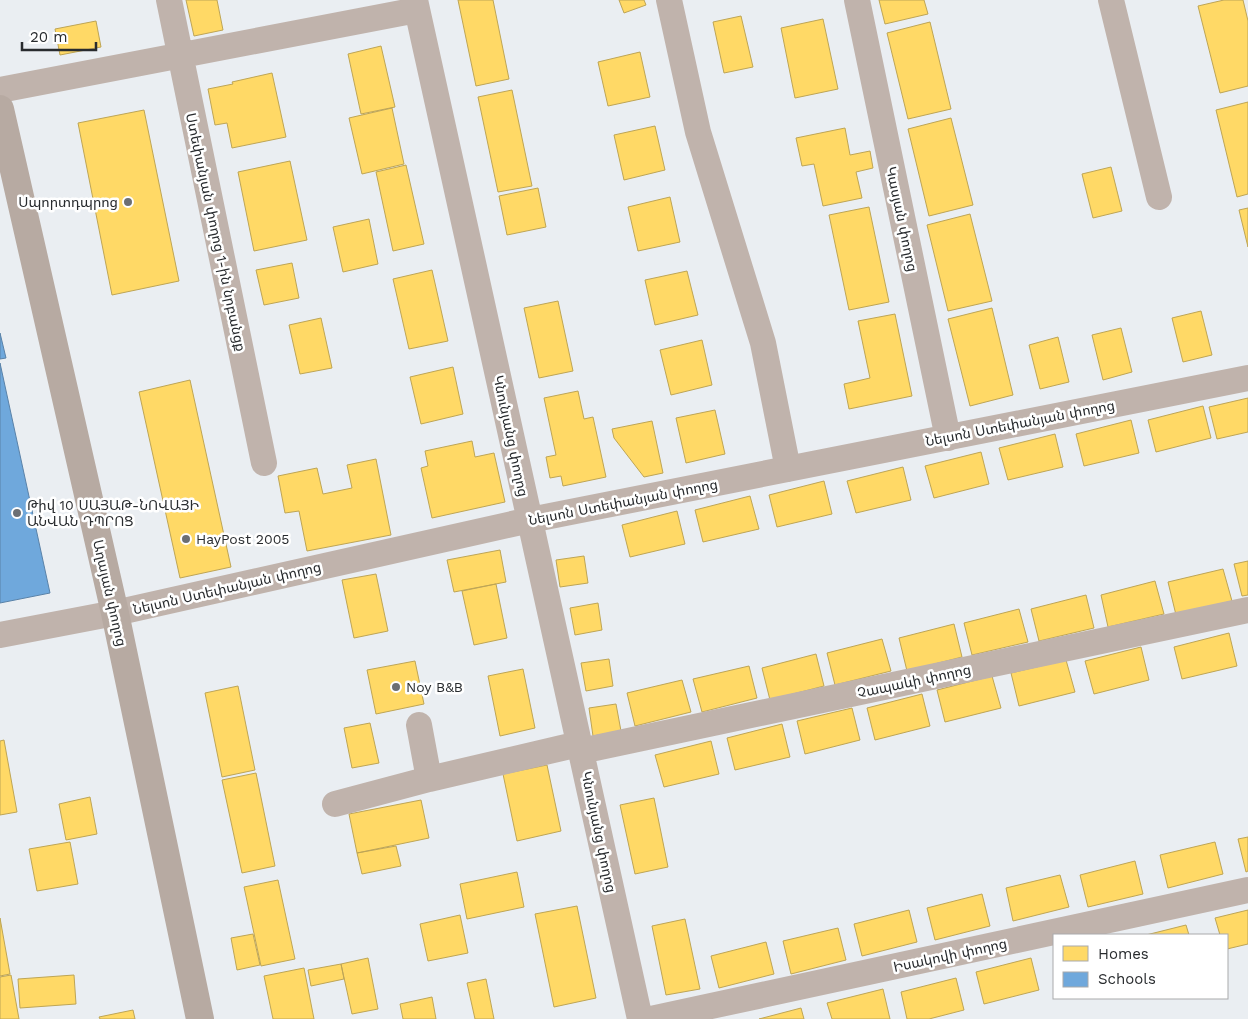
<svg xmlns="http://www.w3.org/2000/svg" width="1248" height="1019" viewBox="0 0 1248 1019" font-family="'Work Sans','Noto Sans Armenian',sans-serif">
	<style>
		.homes { fill: #ffd966; stroke: #bea555 }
		.schools { fill: #6fa8dc; stroke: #5a82a8 }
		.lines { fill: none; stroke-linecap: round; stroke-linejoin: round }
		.minor { stroke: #c0b3ac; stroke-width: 26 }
		.major { stroke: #b7aaa2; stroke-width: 28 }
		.poi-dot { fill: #6c6f73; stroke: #fff; stroke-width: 2 }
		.labels { text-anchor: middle; stroke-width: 5; stroke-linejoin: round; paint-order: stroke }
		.poi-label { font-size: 14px; fill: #282b2e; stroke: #fff; text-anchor: start }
		.street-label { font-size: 14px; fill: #282b2e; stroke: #fff }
	</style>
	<rect width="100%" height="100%" fill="#eaeef2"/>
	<path class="homes" d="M186 0H217L223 30 194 36Z
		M458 0H493L509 79 476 86Z
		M619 0H644L646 5 624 13Z
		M879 0H924L928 14 885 24Z
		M1224 0H1243L1248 21V86L1220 93 1198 6Z
		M741 16 753 67 724 73 713 22Z
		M823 19 838 89 795 98 781 28Z
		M96 21 101 47 60 55 55 29Z
		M930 22 951 109 908 119 887 33Z
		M381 46 395 107 361 114 348 54Z
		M640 52 650 97 608 106 598 62Z
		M272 73 286 137 232 148 227 123 215 125 208 89 233 84 232 82Z
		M512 90 532 186 498 192 478 97Z
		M1248 102V194L1237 197 1216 110Z
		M392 108 404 164 362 174 349 118Z
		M144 110 179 281 112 295 78 123Z
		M951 118 973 205 929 216 908 129Z
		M655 126 665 170 624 180 614 135Z
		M845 128 850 155 870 151 873 168 856 172 862 198 823 206 814 164 802 166 796 138Z
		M290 161 307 240 254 251 238 172Z
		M406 165 424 244 393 251 376 172Z
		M1111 167 1122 211 1093 218 1082 174Z
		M538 188 546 227 507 235 499 196Z
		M670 197 680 242 638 251 628 207Z
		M869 207 889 302 849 310 829 215Z
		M1248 208V247L1239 210Z
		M970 214 992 301 948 311 927 225Z
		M369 219 378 264 343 272 333 227Z
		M292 263 299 298 264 305 256 270Z
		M432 270 448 341 409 349 393 279Z
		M687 271 698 315 655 325 645 280Z
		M558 301 573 371 539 378 524 308Z
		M992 308 1013 395 970 406 948 319Z
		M1201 311 1212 355 1183 362 1172 318Z
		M895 314 912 396 849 409 844 384 870 378 858 321Z
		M321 318 332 368 300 374 289 325Z
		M1121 328 1132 372 1103 380 1092 335Z
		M1058 337 1069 382 1040 389 1029 345Z
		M702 340 712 385 671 395 660 350Z
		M453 367 463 414 421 424 410 377Z
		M190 380 231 567 180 578 139 392Z
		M578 391 584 419 593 417 606 477 563 486 561 476 550 478 546 457 556 455 544 398Z
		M1248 398V432L1217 439 1209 407Z
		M1203 406 1211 438 1156 452 1148 420Z
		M715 410 725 454 686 463 676 418Z
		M1131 420 1139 453 1084 466 1076 434Z
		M652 421 663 473 644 477 614 438 612 429Z
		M1055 434 1063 467 1008 480 999 448Z
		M472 441 475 457 494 453 505 502 432 518 421 468 428 466 425 451Z
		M981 452 989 484 934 498 925 466Z
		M376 459 391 535 307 551 299 511 285 513 278 476 317 468 323 494 352 488 347 465Z
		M903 467 911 500 856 513 847 481Z
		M824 481 832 514 777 527 769 495Z
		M750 496 759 529 703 542 695 510Z
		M677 511 685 544 630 557 622 525Z
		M500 550 506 582 454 592 447 560Z
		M584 556 588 583 560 587 556 560Z
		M1248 561V595L1242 596 1234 564Z
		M1223 569 1232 601 1176 615 1168 582Z
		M376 574 388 631 354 638 342 580Z
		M1155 581 1164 614 1108 627 1101 595Z
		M496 584 507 638 474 645 462 591Z
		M1086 595 1094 628 1039 641 1031 609Z
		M598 603 602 630 575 635 570 608Z
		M1019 609 1028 642 972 655 964 623Z
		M954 624 962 657 907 671 899 638Z
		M1229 633 1237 666 1182 679 1174 647Z
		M882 639 891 671 835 685 827 653Z
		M1141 647 1149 680 1094 694 1085 661Z
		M816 654 824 686 770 700 762 668Z
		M609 659 613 686 586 691 581 663Z
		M1066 660 1075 692 1019 706 1011 673Z
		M415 661 424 704 376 714 367 670Z
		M749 666 757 698 702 712 693 679Z
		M523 669 535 728 500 736 488 676Z
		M992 676 1001 708 945 722 937 690Z
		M682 680 691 712 635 726 627 693Z
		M238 686 255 770 222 777 205 693Z
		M922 694 930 726 875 740 867 708Z
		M616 704 621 731 593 736 589 708Z
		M852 708 860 740 805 754 797 721Z
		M370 723 379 763 352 768 344 728Z
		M782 724 790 757 735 770 727 738Z
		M4 740 17 812 0 815V741Z
		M711 741 719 774 664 787 655 755Z
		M547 765 561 831 517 841 503 774Z
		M256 773 275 866 242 873 222 780Z
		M90 797 97 834 66 840 59 804Z
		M654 798 668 867 635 874 620 805Z
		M421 800 429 838 357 853 349 814Z
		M1248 837V871L1246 872 1238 839Z
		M70 842 78 884 37 891 29 849Z
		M1215 842 1223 874 1168 888 1160 855Z
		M396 846 401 866 362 874 357 853Z
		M1135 861 1143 894 1088 907 1080 875Z
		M517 872 524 907 467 919 460 884Z
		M1060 875 1069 907 1013 921 1006 888Z
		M278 880 295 959 261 966 244 887Z
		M982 894 990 926 935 940 927 908Z
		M577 906 596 998 554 1007 535 914Z
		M909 910 917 942 862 956 854 924Z
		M1248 910V944L1227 949V935H1220L1215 918Z
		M460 915 468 953 428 961 420 924Z
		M0 918 10 974 0 976Z
		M685 919 700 989 666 995 652 926Z
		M1186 925 1189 935H1146Z
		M838 928 846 960 791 974 783 941Z
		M253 934 260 965 237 970 231 938Z
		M766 942 774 974 719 988 711 956Z
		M368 958 378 1009 352 1014 341 964Z
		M1031 958 1039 990 984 1004 976 972Z
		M341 964 344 979 311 986 308 970Z
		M304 968 314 1019H273L264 976Z
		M11 975 19 1019H0V977Z
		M74 975 76 1004 20 1008 18 979Z
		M956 978 964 1010 929 1019H907L901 992Z
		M486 979 494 1019H475L467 983Z
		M883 989 890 1019H832L827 1003Z
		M432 997 436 1019H403L400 1004Z
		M801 1008 804 1019H759Z
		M133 1010 135 1019H100L99 1017Z"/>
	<path class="schools" d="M0 333 6 358 0 359Z
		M0 363 50 593 0 603Z"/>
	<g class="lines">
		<path class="minor" d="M169 0 264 463
			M415 0 640 1019
			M669 0 698 132 763 343 788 469
			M857 0 948 438
			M1111 0 1159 197
			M0 90 417 10
			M0 635 115 613 530 520 1248 378
			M419 725 429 779
			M581 751 1248 610
			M335 804 429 779 579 744
			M651 1019 1248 890"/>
		<path class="major" d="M0 109 115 613 200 1019"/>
	</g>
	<g class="poi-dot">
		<circle cx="128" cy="202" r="5"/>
		<circle cx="17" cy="513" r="5"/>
		<circle cx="186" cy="539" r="5"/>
		<circle cx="396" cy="687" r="5"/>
	</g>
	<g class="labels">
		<g class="poi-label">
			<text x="118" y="207" text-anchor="end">Սպորտդպրոց</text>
			<text x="27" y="510">Թիվ 10 ՍԱՅԱԹ-ՆՈՎԱՅԻ<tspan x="27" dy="16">ԱՆՎԱՆ ԴՊՐՈՑ</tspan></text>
			<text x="196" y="544">HayPost 2005</text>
			<text x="406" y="692">Noy B&amp;B</text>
		</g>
		<g class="street-label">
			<text transform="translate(902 219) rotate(78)" y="5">Կասյան փողոց</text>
			<text transform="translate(216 232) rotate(78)" y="5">Ստեփանյան փողոց 1-ին նրբանցք</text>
			<text transform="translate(1020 423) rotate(-11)" y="5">Նելսոն Ստեփանյան փողոց</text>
			<text transform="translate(511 436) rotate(78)" y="5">Կնունյանց փողոց</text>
			<text transform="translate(623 502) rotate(-11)" y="5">Նելսոն Ստեփանյան փողոց</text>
			<text transform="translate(227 588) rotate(-13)" y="5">Նելսոն Ստեփանյան փողոց</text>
			<text transform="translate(110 593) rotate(77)" y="5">Աղայան փողոց</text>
			<text transform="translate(914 681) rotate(-12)" y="5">Չապաևի փողոց</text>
			<text transform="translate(599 832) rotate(78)" y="5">Կնունյանց փողոց</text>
			<text transform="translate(950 955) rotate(-12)" y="5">Իսակովի փողոց</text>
		</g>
	</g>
	<rect x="1053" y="934" width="175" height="65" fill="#ffffff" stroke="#a9aaab"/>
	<rect x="1063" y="946" width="25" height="15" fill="#ffd966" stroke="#a9aaab"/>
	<text x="1098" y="959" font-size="15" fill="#282b2e">Homes</text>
	<rect x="1063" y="972" width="25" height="15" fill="#6fa8dc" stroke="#a9aaab"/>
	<text x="1098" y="984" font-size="15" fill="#282b2e">Schools</text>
	<path d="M22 42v8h74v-8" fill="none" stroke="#282b2e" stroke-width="2.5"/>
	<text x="30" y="42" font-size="15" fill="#282b2e" stroke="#ffffff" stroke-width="4" paint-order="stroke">20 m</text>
</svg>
